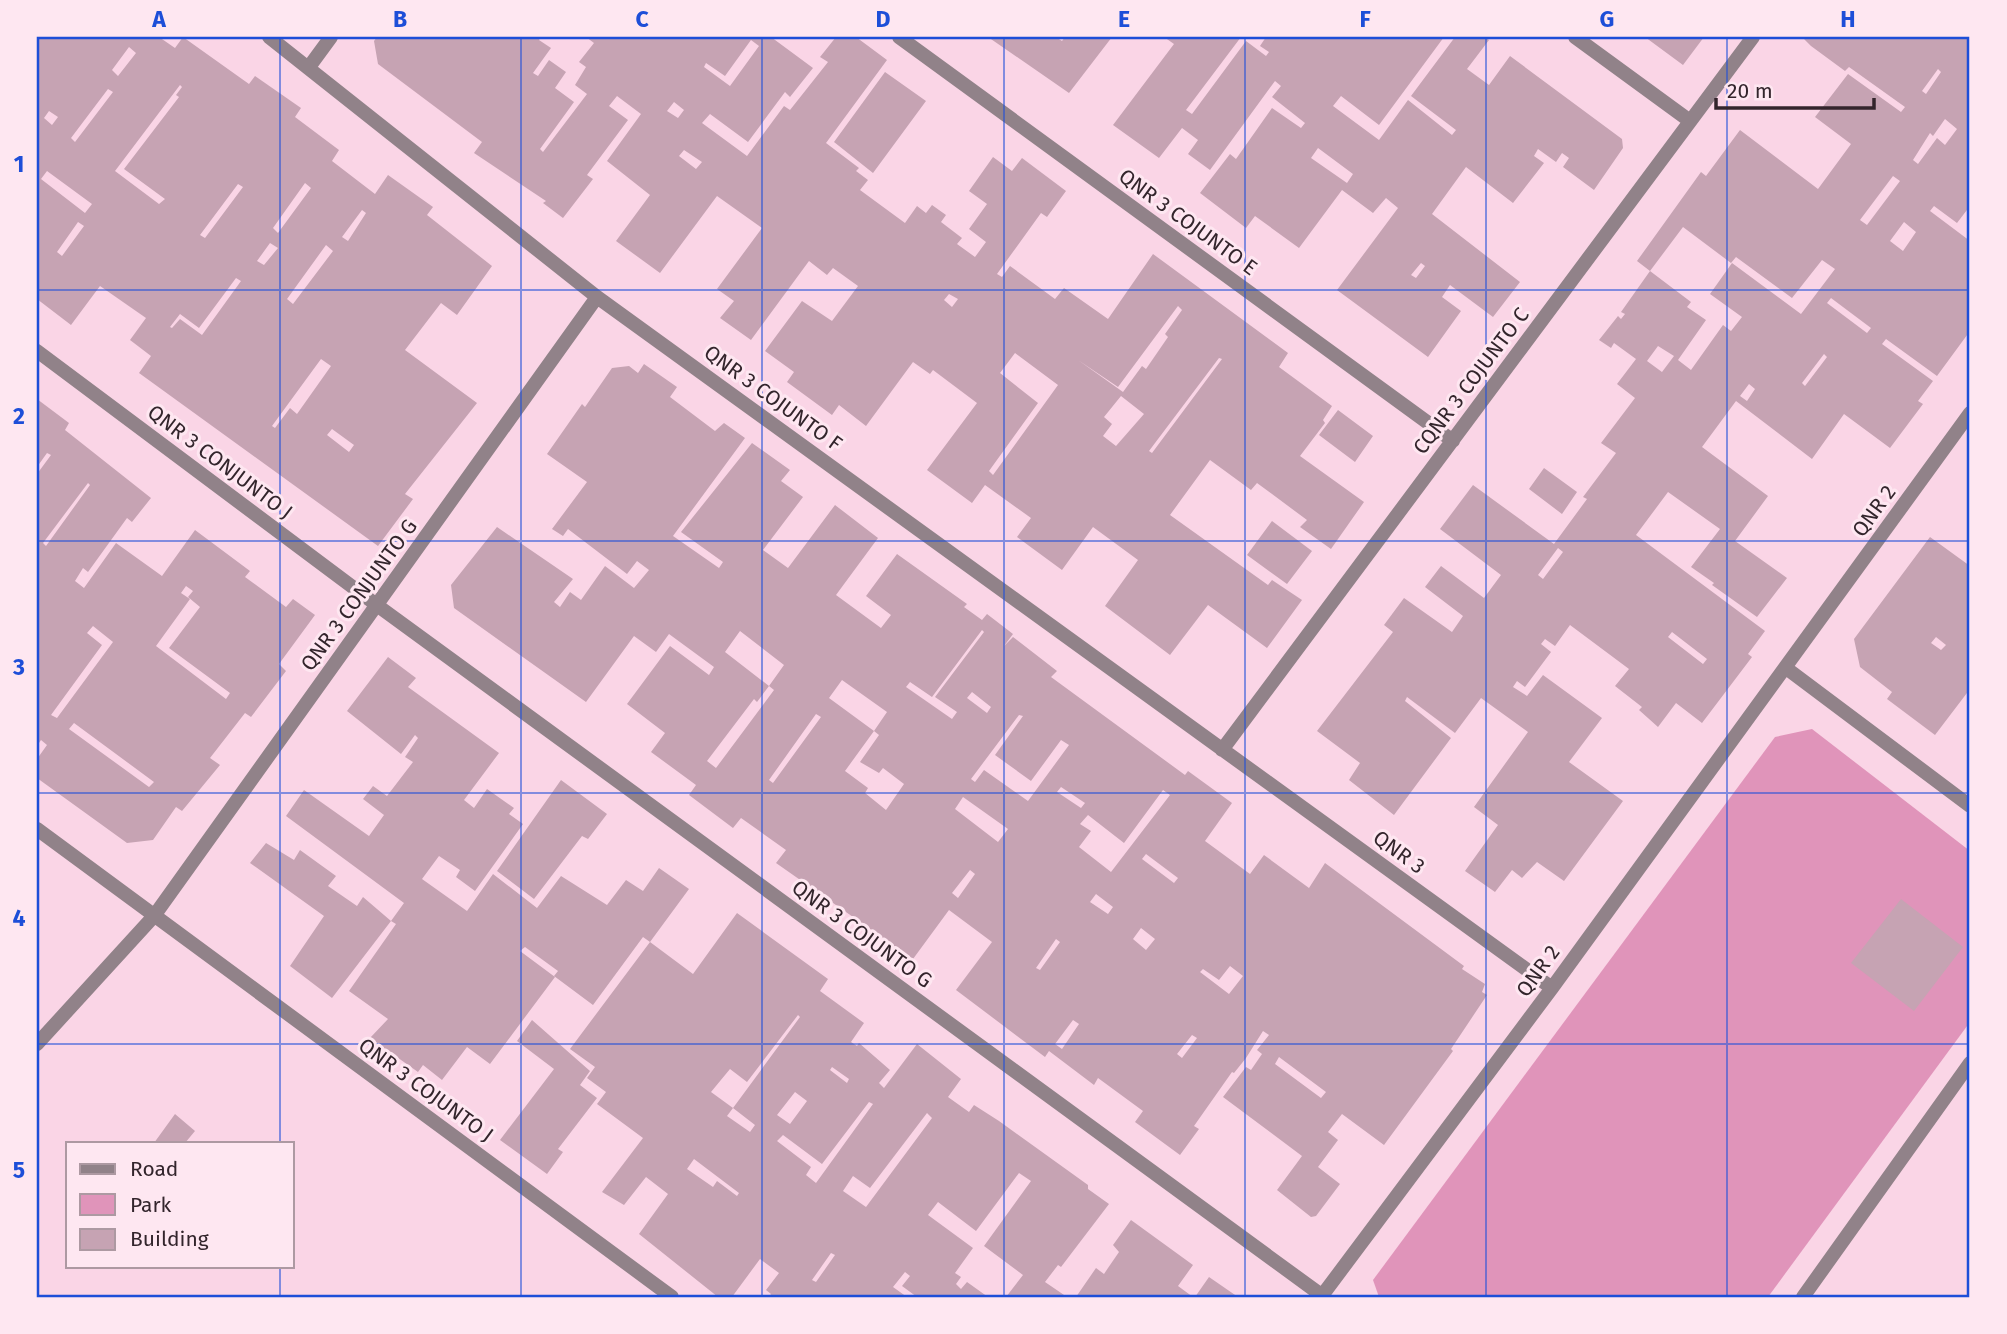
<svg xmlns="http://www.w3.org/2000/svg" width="2007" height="1334" viewBox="0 0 2007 1334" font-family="'Fira Sans',sans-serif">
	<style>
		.green { fill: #e094ba }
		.building { fill: #c6a3b3; fill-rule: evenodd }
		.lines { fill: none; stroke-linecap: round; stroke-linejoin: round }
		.street { stroke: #918289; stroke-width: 14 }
		.grid { fill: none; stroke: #1d4ed8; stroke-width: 2; stroke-opacity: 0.55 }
		.labels { text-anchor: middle; stroke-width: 6; stroke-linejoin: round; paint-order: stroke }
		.street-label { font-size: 21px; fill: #33252c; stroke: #fee7f1 }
		.neatline { fill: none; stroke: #1d4ed8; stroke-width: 2.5 }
		.grid-label { font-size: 23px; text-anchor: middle; font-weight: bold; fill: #1d4ed8 }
	</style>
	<rect width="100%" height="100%" fill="#fad5e6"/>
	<path class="green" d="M1812 729 1970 851V1022L1768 1297H1379L1373 1280 1775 737Z"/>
	<path class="building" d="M37 37H159L175 48 183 37 249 84 255 76 301 108 295 117 339 150 332 161 375 194 388 175 433 207 427 215 492 266 457 315 441 303 405 350 477 403 405 494 413 499 378 546 139 373 151 356 130 340 146 318 100 286 71 325 37 299ZM129 47 136 53 118 76 112 70ZM180 85 182 87 176 95 179 97 124 169 165 199 159 204 115 171ZM108 89 113 92 75 142 71 138ZM49 111 58 117 52 125 44 118ZM47 171 92 204 85 213 41 179ZM305 183 311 188 278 233 273 228ZM238 184 243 187 205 238 200 235ZM362 210 366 213 348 241 342 237ZM78 222 84 226 62 256 57 252ZM270 243 278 248 264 265 257 261ZM326 245 333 251 293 304 287 299ZM236 278 241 281 202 335 180 319 172 328 170 327 180 314 199 328ZM321 359 331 366 297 414 290 408 275 428 272 426ZM332 429 354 445 349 452 327 435Z
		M377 37H541L539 40 551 48 533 73 538 76 549 60 566 72 555 88 574 102 540 149 543 152 587 94 575 85 586 67 579 62 594 43 586 37H771L813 68 790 97 785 92 748 142 710 114 702 123 747 156 784 106 790 110 828 62 820 57 836 37H856L887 60 826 143 859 168 856 171 868 180 860 190 905 223 917 206 926 213 932 205 946 215 941 222 962 238 957 244 975 257 986 242 969 229 987 204 969 191 993 157 1012 171 1022 158 1066 191 1047 217 1041 213 997 274 1002 277 1010 266 1055 299 1064 288 1108 319 1153 254 1288 353 1279 367 1332 406 1323 420 1325 423 1300 456 1364 502 1331 549 1300 527 1307 520 1257 483 1251 490 1210 460 1170 515 1268 585 1272 580 1302 600 1267 648 1208 605 1170 655 1105 606 1138 560 1093 527 1062 570 1017 537 1031 518 985 485 972 503 927 470 977 403 933 370 930 374 913 362 866 426 839 405 832 415 787 382 794 372 765 351 802 301 832 321 858 286 833 268 827 275 809 261 751 340 720 318 734 301 717 289 762 228 717 196 660 273 616 241 650 195 607 161 641 114 617 96 609 106 628 120 587 175 593 179 563 218 543 203 546 201 474 153 482 142 378 64 374 41ZM751 40 759 46 730 86 704 67 706 63 725 76ZM674 102 684 110 678 118 667 111ZM684 150 702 162 696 169 679 156ZM949 294 958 299 952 307 944 300ZM1178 306 1182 310 1165 334 1168 337 1146 369 1142 366 1123 392 1078 360 1118 387ZM1015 353 1058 385 993 475 989 471 1038 403 1000 373ZM1219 358 1222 359 1152 453 1149 451ZM1121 396 1144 414 1116 446 1103 436 1112 424 1104 417Z
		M988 37H1056L1062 41 1065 37H1112L1069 93Z
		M1164 37H1241L1186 110 1192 114 1246 41 1266 56 1269 52 1260 46 1266 37H1444L1379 125 1341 96 1333 106 1379 140 1408 100 1452 135 1456 130 1411 96 1455 37H1485L1489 40 1467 69 1489 85 1510 56 1622 139 1623 148 1594 190 1563 167 1569 158 1562 153 1556 162 1538 149 1534 156 1544 163 1513 203 1466 167 1432 214 1520 282 1493 317 1450 285 1442 297 1461 311 1428 357 1337 290 1398 208 1386 198 1373 213 1342 190 1299 248 1255 216 1246 228 1200 193 1230 154 1236 159 1272 108 1301 128 1305 123 1272 97 1281 86 1275 81 1210 170 1188 154 1198 140 1182 128 1159 158 1113 125 1174 44ZM1318 148 1353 174 1347 183 1311 158ZM1421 263 1425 266 1416 278 1411 275Z
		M1645 37H1704L1683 65Z
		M1806 37H1970V206L1957 223 1934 206 1930 211 1970 241V331L1937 376 1886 339 1882 344 1933 381 1918 401 1923 404 1890 448 1844 414 1812 459 1736 401 1702 447 1768 496 1735 541 1787 578 1757 617 1712 585 1714 583 1691 567 1720 529 1668 492 1636 535 1765 631 1748 654 1752 657 1702 723 1676 703 1658 727 1639 710 1642 707 1615 686 1629 669 1570 625 1555 646 1545 639 1541 644 1551 652 1525 687 1517 681 1513 687 1527 696 1543 675 1602 718 1569 762 1623 801 1564 881 1537 862 1522 878 1512 870 1495 892 1465 871 1498 825 1474 807 1528 732 1481 698 1455 733 1407 697 1405 701 1451 738 1394 815 1349 780 1360 763 1317 731 1393 632 1384 625 1404 598 1452 632 1463 616 1425 587 1441 566 1484 598 1501 575 1440 529 1473 485 1554 544 1587 499 1583 497 1616 453 1601 443 1635 398 1617 384 1636 359 1614 343 1611 348 1599 340 1618 316 1621 319 1625 314 1621 312 1650 271 1691 302 1687 307 1706 320 1678 360 1691 370 1723 325 1731 331 1742 317 1710 294 1732 263 1801 314 1835 269 1822 260 1792 298 1736 257 1731 263 1683 227 1650 271 1637 261 1701 172 1706 176 1740 130 1818 189 1851 144 1815 117 1848 74 1901 112 1905 107 1849 67 1845 71 1811 46 1804 39ZM1938 69 1941 72 1926 94 1922 91ZM1945 119 1957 129 1945 145 1937 138 1918 164 1913 160 1930 133 1933 136ZM1893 176 1900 181 1867 225 1860 220ZM1904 222 1916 232 1903 251 1890 241ZM1831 298 1871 328 1867 333 1827 303ZM1658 346 1674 356 1662 372 1647 361ZM1824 354 1827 357 1805 386 1802 383ZM1749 384 1755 389 1747 401 1740 396ZM1558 548 1563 552 1543 579 1538 575ZM1672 632 1707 659 1703 664 1668 637Z
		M885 72 926 101 873 173 834 142Z
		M644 364 677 387 670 397 715 431 724 423 745 438 673 536 719 568 723 562 681 532 752 443 790 470 781 481 803 497 763 550 788 568 835 505 878 538 836 595 881 628 891 615 866 596 897 554 967 604 964 607 982 620 987 614 1013 634 1004 646 1013 637 1057 671 1051 677 1185 775 1188 771 1232 803 1205 841 1250 874 1264 855 1309 888 1325 863 1464 966 1462 969 1485 984 1482 992 1487 995 1451 1049 1453 1051 1384 1145 1342 1114 1328 1132 1338 1140 1318 1167 1340 1184 1316 1216 1311 1217 1277 1190 1302 1156 1223 1097 1246 1067 1251 1070 1262 1054 1257 1050 1269 1035 1263 1031 1246 1058 1234 1073 1232 1072 1194 1126 1199 1129 1180 1155 1135 1122 1143 1111 1098 1078 1094 1085 1049 1051 1045 1057 956 990 992 942 949 910 913 959 776 863 786 850 741 818 733 828 689 795 696 785 651 752 665 733 627 704 670 646 709 675 714 667 669 634 656 652 634 636 586 702 454 608 451 585 497 527 573 579 554 602 560 607 570 592 581 600 605 566 634 588 649 570 637 561 627 574 568 529 563 536 552 529 587 482 547 454 582 404 585 407 612 368 629 366 638 373ZM982 630 984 632 935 697 957 712 952 719 906 687 910 682 932 697ZM740 631 784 665 769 686 774 690 716 768 707 761 754 699 757 702 769 686 725 652ZM842 680 887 712 874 731 879 735 860 762 879 773 883 768 904 784 886 810 865 793 868 788 845 771 874 731 829 698ZM972 692 991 707 987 713 967 698ZM816 714 821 717 773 783 769 780ZM1019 715 1023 716 995 755 1031 781 1061 740 1069 745 1028 801 984 770 975 782 971 779ZM1061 787 1085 803 1081 808 1057 792ZM1163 790 1170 795 1111 872 1079 847 1091 831 1080 824 1088 815 1124 843ZM963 797 1008 829 998 842 955 809ZM1146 854 1178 878 1174 883 1142 859ZM970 870 975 874 958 898 952 893ZM1096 894 1113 907 1108 914 1090 902ZM1141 928 1155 939 1146 950 1133 939ZM1056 939 1060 942 1040 970 1036 968ZM1230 966 1243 976 1229 994 1200 972 1203 969 1219 980ZM1073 1020 1079 1024 1062 1049 1055 1044ZM1192 1035 1197 1038 1182 1058 1177 1054ZM1279 1057 1326 1092 1321 1098 1275 1064Z
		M37 399 69 423 65 430 151 498 132 522 127 518 88 572 83 568 75 581 84 588 116 543 162 576 195 530 250 571 245 577 286 607 293 599 315 615 279 664 286 671 251 717 245 713 210 758 220 765 182 811 176 807 153 840 127 843 37 778V759L47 745 41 740 37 746V474L51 455 47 453 37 467ZM88 483 90 485 46 546 43 543ZM186 586 193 591 188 597 200 607 169 648 230 693 226 699 156 646 190 599 181 593ZM93 626 113 642 57 718 51 715 102 645 87 633ZM74 723 154 782 149 787 69 729Z
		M1338 410 1373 436 1355 462 1319 435Z
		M1544 468 1577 492 1562 514 1529 489Z
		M1272 521 1312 551 1287 584 1247 555Z
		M1930 537 1970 566V689L1935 735 1887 699 1892 692 1860 667 1854 639ZM1936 637 1946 645 1941 650 1931 643Z
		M388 657 416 678 408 687 499 753 464 800 474 808 487 789 514 808 509 814 523 824 475 891 456 877 460 870 439 856 422 879 467 911 493 874 537 908 561 876 607 905 626 880 643 891 659 868 689 889 650 942 693 974 737 913 828 979 820 991 864 1023 851 1042 857 1046 859 1043 890 1070 879 1083 884 1088 917 1044 961 1079 948 1097 969 1112 974 1105 999 1121 1088 1185V1189L1109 1204 1061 1267 1058 1265 1045 1282 1067 1297H1006L1023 1275 984 1246 1031 1181 1019 1173 976 1231 938 1202 928 1215 973 1248 955 1273 961 1277 956 1284 961 1289 967 1282 988 1297H917L902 1286 910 1276 905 1272 893 1287 907 1297H769L771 1294 766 1290 779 1273 760 1259 732 1297H718L639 1234 668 1194 646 1177 624 1205 602 1192 643 1138 597 1104 606 1092 587 1078 595 1067 570 1049 650 942 643 937 593 1005 554 976 558 971 525 947 520 951 555 977 490 1064 467 1047 442 1080 423 1065 418 1072 370 1038 388 1019 349 991 396 924 391 921 404 903 286 816 304 790 369 836 384 815 363 799 373 786 387 796 413 762 405 757 418 738 415 735 401 754 347 711ZM798 1015 800 1017 733 1108 755 1125 750 1132 727 1116 733 1108 711 1092 730 1069 747 1082ZM832 1067 849 1079 847 1083 830 1070ZM795 1092 807 1101 790 1124 777 1115ZM869 1102 873 1104 816 1183 806 1175 811 1167 777 1141 783 1135 822 1164ZM927 1113 932 1118 866 1207 843 1191 853 1176 870 1188ZM694 1159 739 1193 737 1196 717 1181 713 1187 687 1169ZM831 1253 835 1255 816 1282 812 1280Z
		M561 780 607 814 588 839 582 836 534 899 497 871Z
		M266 843 294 860 300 850 336 876 328 886 357 906 363 897 391 921 332 998 290 966 324 916 250 863Z
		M1901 899 1963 947 1914 1011 1851 963Z
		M532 1020 590 1071 580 1085 597 1098 558 1149 563 1152 547 1174 500 1140 554 1069 517 1041Z
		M175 1114 195 1131 185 1143H154Z
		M1131 1220 1193 1265 1178 1286 1193 1297H1076L1096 1268 1104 1274 1108 1268 1119 1252 1113 1245Z
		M1209 1277 1238 1297H1195Z"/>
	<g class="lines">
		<path class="street" d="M269 37 597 297 1552 988
			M899 37 1453 441
			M1575 37 1690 121
			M309 67 331 37
			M37 351 378 606 1324 1297
			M1786 668 1970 806
			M1222 750 1753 37
			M37 829 672 1297
			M37 1044 154 916 597 297
			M1321 1297 1552 988 1970 413
			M1803 1297 1970 1063"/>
	</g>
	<path class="grid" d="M280 37V1143M521 37V1297M762 37V1297M1004 37V1297M1245 37V1297M1486 37V1297M1727 37V1297M37 290H1970M37 541H1970M37 793H1970M37 1044H1970M280 1266V1297"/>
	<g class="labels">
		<g class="street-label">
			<text transform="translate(1188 222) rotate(36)" y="7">QNR 3 COJUNTO E</text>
			<text transform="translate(1471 381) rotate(-53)" y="7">CQNR 3 COJUNTO C</text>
			<text transform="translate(773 398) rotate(36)" y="7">QNR 3 COJUNTO F</text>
			<text transform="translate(220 462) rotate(37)" y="7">QNR 3 CONJUNTO J</text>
			<text transform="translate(1874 511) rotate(-54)" y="7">QNR 2</text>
			<text transform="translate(359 595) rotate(-54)" y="7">QNR 3 CONJUNTO G</text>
			<text transform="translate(1399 852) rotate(36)" y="7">QNR 3</text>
			<text transform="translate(862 934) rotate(36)" y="7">QNR 3 COJUNTO G</text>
			<text transform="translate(1538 971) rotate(-54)" y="7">QNR 2</text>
			<text transform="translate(426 1090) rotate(36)" y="7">QNR 3 COJUNTO J</text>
		</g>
	</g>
	<rect width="2007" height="1334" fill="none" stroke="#fee7f1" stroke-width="77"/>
	<rect x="66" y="1142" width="228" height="126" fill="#fee7f1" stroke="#ad99a2" stroke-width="2"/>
	<rect x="80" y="1164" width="35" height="10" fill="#918289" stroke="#ad99a2" stroke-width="2"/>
	<text x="130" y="1176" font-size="21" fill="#33252c">Road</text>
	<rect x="80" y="1194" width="35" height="21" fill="#e094ba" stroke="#ad99a2" stroke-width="2"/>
	<text x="130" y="1212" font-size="21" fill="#33252c">Park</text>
	<rect x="80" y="1229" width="35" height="21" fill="#c6a3b3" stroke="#ad99a2" stroke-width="2"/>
	<text x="130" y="1246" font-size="21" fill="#33252c">Building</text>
	<path d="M1716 98v10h158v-10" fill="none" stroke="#33252c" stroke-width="3.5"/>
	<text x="1727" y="98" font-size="21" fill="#33252c" stroke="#fee7f1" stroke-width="5" paint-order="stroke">20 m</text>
	<rect x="38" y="38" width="1930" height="1258" class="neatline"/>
	<g class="grid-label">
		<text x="159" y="27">A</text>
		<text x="400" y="27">B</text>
		<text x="642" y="27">C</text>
		<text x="883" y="27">D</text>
		<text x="1124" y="27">E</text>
		<text x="1365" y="27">F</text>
		<text x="1607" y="27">G</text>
		<text x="1848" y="27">H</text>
		<text x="19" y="172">1</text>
		<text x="19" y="424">2</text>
		<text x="19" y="675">3</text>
		<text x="19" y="926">4</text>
		<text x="19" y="1178">5</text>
	</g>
</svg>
